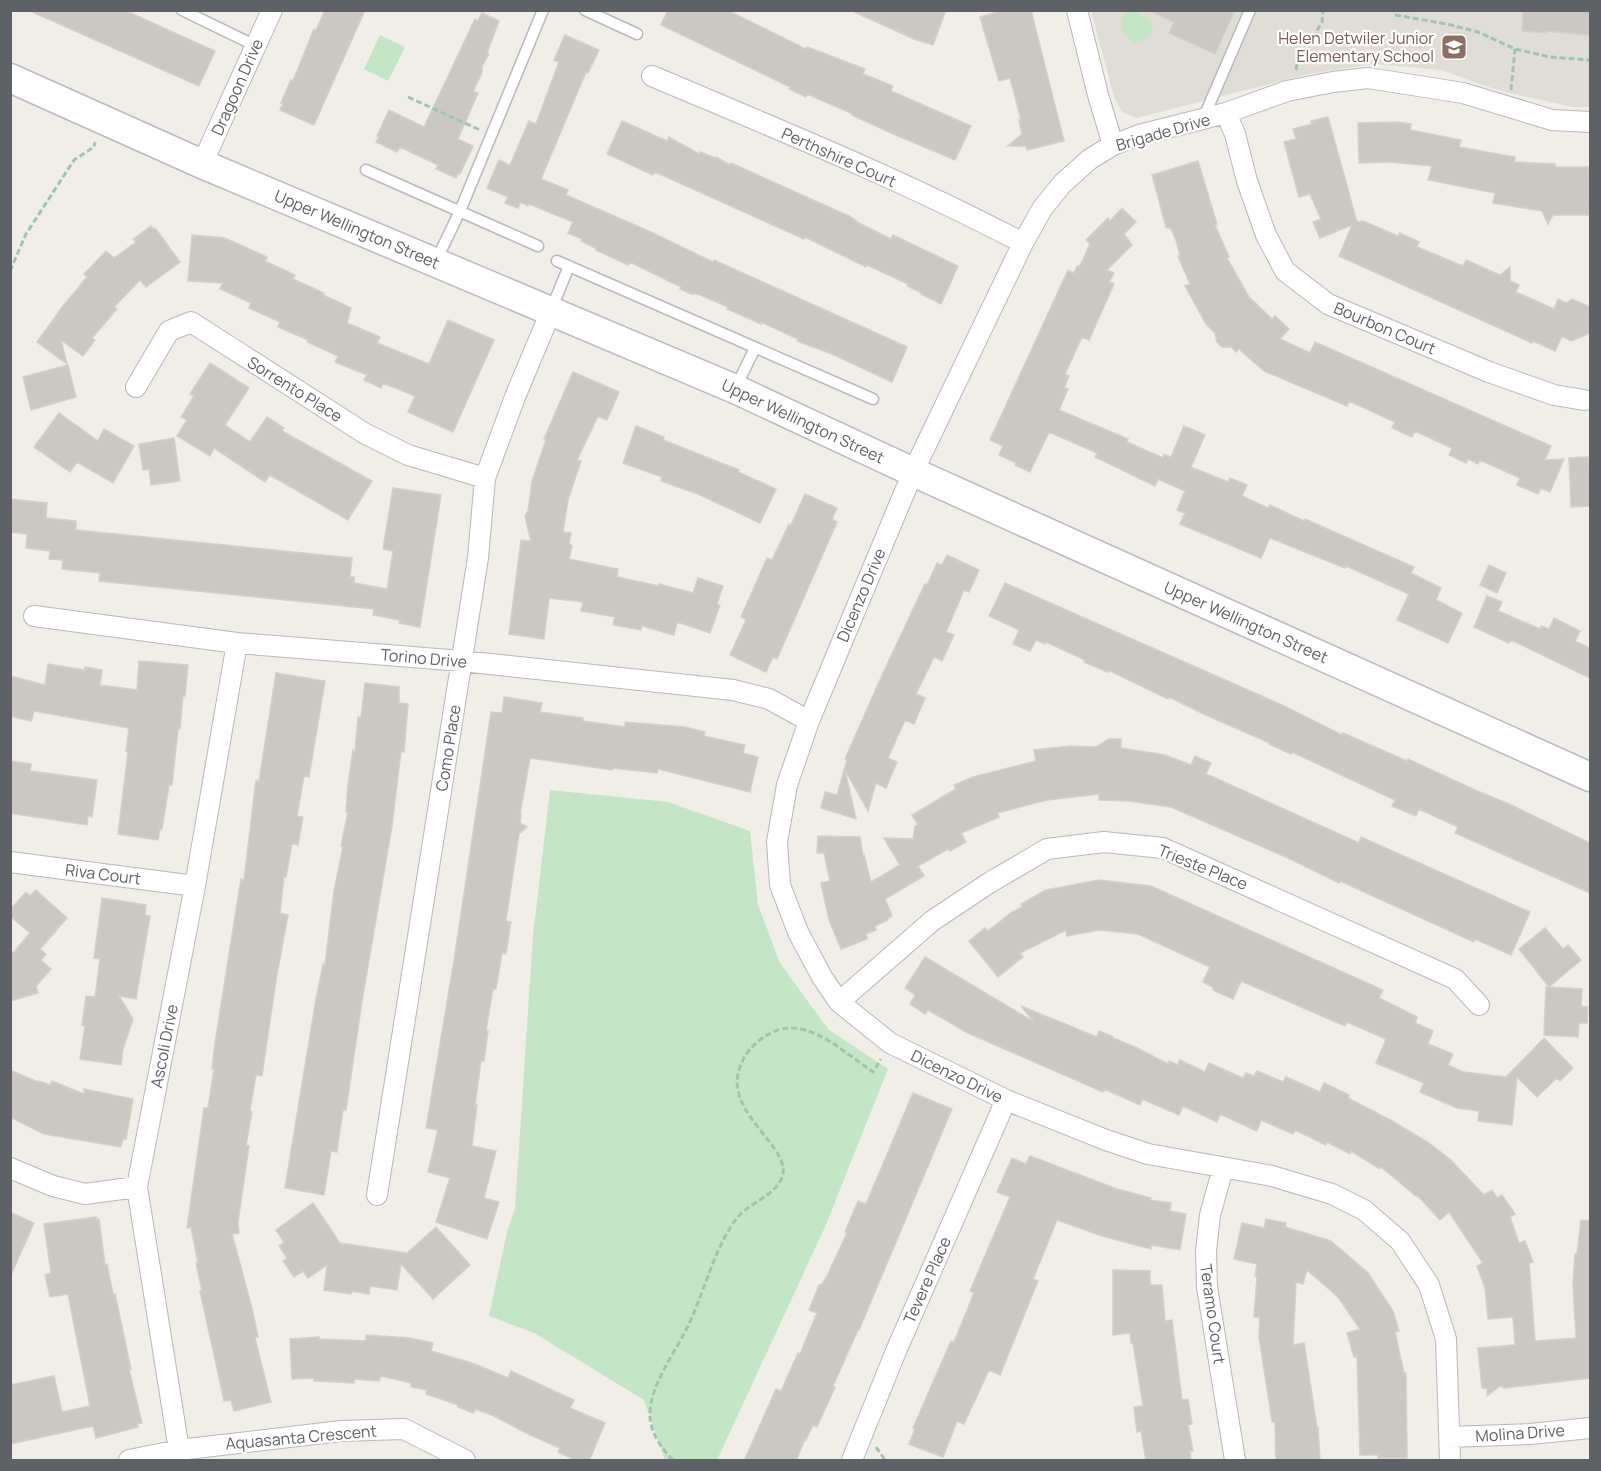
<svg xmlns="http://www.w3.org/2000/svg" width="1601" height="1471" viewBox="0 0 1601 1471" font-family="Manrope,sans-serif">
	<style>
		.education { fill: #dfddd5 }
		.green { fill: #c4e6c6 }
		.building { fill: #cbc8c4; stroke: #d4d0c5; stroke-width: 1.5 }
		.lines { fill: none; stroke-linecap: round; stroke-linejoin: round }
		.service-casing { stroke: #b7b8bc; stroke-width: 13 }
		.minor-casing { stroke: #b7b8bc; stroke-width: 22 }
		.secondary-casing { stroke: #b8babf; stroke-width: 31 }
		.path { stroke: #9ec6ac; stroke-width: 3; stroke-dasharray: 6 3; stroke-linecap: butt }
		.service { stroke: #fff; stroke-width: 10 }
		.minor { stroke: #fff; stroke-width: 20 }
		.secondary { stroke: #fff; stroke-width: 28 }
		.labels { text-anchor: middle; stroke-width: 4.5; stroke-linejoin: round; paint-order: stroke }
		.education-label { font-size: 16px; fill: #785e54; stroke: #fff; text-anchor: end }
		.street-label { font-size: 16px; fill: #5e6166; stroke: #fff }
	</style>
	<rect width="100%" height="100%" fill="#f0eee7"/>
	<path class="education" d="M1091 11H1590V107H1573L1500 91 1441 70 1375 64 1308 74 1137 118 1122 112 1114 97Z"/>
	<path class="green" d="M1134 11 1149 19 1153 27C1150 38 1146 39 1135 43L1122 33 1121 20 1125 14Z
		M380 35 405 47 388 81 364 69Z
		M550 790 668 802 750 831 758 905 780 963 828 1029 888 1069 825 1227 717 1460H665L644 1400 534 1333 489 1316 507 1232 515 1208 533 936Z"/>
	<path class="building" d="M28 10H124L215 51 199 86Z
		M325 10H365L314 125 280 110 283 103H281L291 80 293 81 314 29 316 30Z
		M668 10H727L806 49 807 47 865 69 863 74 893 86 891 91 971 126 955 160 891 133 852 115 853 114 807 94 806 97 789 89 790 87 661 25Z
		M850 10H946L933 45 914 39Z
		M1004 10H1031L1064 141 1027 150 1026 146H1008L1022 134 1019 120H1021L1010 78 999 81 980 17Z
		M1148 10H1235L1215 54 1169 33 1174 22Z
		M1523 10H1590V35L1546 31V33L1522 31Z
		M482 13 499 21 487 53 489 54 482 66V72L473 92 478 93 458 139 473 146 460 174 458 173 456 178 436 169 438 165 400 147 397 152 376 142 379 137 377 136 389 110 424 127 475 19 478 21Z
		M565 35 599 50 588 73 586 72 541 179 568 190 566 195 653 233 713 262 714 260 907 347 892 382 832 354 797 341 798 339 761 322V324L727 309 728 307 698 294H691L680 289 681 287 630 262 628 265 596 250 597 249 581 241 582 239 568 233 573 222 529 204 528 206 521 202 518 208 505 203 508 197 487 188 499 160 510 165 529 121 536 124 559 62 554 60Z
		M1328 117 1357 222 1363 221 1398 236 1400 233 1419 242 1417 247 1463 266 1466 260 1500 275 1510 267V281L1519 285 1516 292 1554 309 1558 299 1566 303 1572 299 1590 307V333L1571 341 1562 336 1555 351 1533 341 1532 343 1339 256 1352 225 1320 238 1313 222 1321 219 1310 194 1299 197 1284 142 1296 139 1293 129 1312 124 1311 121Z
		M622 121 667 141 669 137 699 154 700 152 715 158 716 157 730 165 731 163 851 217 859 223 891 239 893 235 958 266 941 304 921 294 922 293 907 286 908 284 867 265 866 267 805 237 804 239 655 172 653 175 607 154Z
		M1397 122 1411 124 1410 130 1461 140 1459 147 1515 157 1514 162 1555 164V167H1589L1590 215H1553L1548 224 1542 211 1493 203 1495 193 1428 180 1432 166 1388 162 1359 163 1358 123Z
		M1198 161 1217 224 1215 225 1229 257 1227 258 1249 297 1272 319 1275 316 1289 329 1280 339 1310 353 1315 342 1551 446 1545 460 1564 459 1550 492 1541 488 1538 494 1517 485 1520 478 1480 460 1478 464 1468 459 1466 463 1449 455 1452 448 1415 431 1412 437 1392 428 1395 422 1349 401 1347 406 1264 371 1239 349 1236 352 1231 347H1222L1217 342 1215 333 1206 324 1185 286 1190 284 1178 256 1180 255 1176 240 1171 229 1166 227 1152 175Z
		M1122 208 1136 222 1124 234 1132 245 1107 270 1114 273 1109 282 1114 284 1089 340 1082 337 1065 374 1069 376 1064 388 1068 389 1059 410 1128 439 1127 442 1163 458 1164 454 1171 457 1184 426 1205 435 1191 467 1228 482 1230 478 1247 485 1242 496 1268 508 1270 505 1304 521 1305 519 1414 567 1411 573 1441 588 1436 600 1462 613 1448 643 1397 620 1409 594 1346 566 1345 568 1270 538 1261 558 1180 524 1185 513 1177 510 1185 491 1158 479 1155 486 1095 457 1097 453 1049 432 1030 472 1015 465 1016 463 999 455 1003 446 990 440 1068 270 1074 273 1077 266H1080L1090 244 1086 240 1108 218 1110 221Z
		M151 226 153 229 155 228 180 262 146 287 140 280 114 307 117 309 92 338 95 340 83 356 61 340 67 364 37 342 63 306 87 277 84 274 106 251 114 258 136 242 133 239Z
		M192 235 225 238 267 257 265 261 295 275 293 279 324 293 323 295 351 308 347 323 380 337 377 343 429 364 448 320 494 340 453 432 408 412 415 396 383 383 381 388 364 380 367 375 335 362 338 356 307 342 308 340 278 327 280 322 249 308 251 303 220 289 223 283 188 281Z
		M210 363 249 388 225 425 250 442 267 417 284 428 282 431 372 481 348 520 270 475 265 482 214 448 210 456 177 436 187 420 181 417 194 396 190 394Z
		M68 365 76 397 31 410 23 377Z
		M573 372 619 392 607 420 598 416 577 460 581 461 568 500 563 532 571 533 569 543 572 546 569 559 618 569 617 577 659 586V584L693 593 698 578 723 586 717 604 720 605 710 633 677 622 674 635 642 626 641 630 613 625 615 617 581 611 583 602 549 598 544 639 509 634 521 540 531 541 525 516 528 511 532 481 546 440 544 439Z
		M59 413 98 441 104 429 134 446 113 483 77 462 70 472 34 447Z
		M636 426 664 437 663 440 739 470 738 472 776 489 760 523 698 494 661 481 662 477 623 463Z
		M174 438 180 481 151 485 149 469 143 470 139 444Z
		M1588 457 1590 473V506L1571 507 1569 458Z
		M393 488 441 495 420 627 399 623 400 620 373 615 374 609 99 581 100 573 62 569 63 560 49 559 50 551 26 548 27 534 10 532V499L47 503 46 518 76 521V530L352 558 350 577H354V583L387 589 393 551 383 549Z
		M805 494 837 508 832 519 837 522 777 659 773 657 766 672 730 655 746 620 741 617 767 558 772 560 789 524 791 525Z
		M947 555 979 570 969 592 964 590 946 632 954 635 942 661 934 657 916 694 925 698 914 724 905 720 888 758 897 762 886 788 876 783 868 811 845 770 856 819 821 808 825 792 837 795 847 760 845 759 883 673 925 584 927 585 937 563 942 565Z
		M1489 565 1506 573 1497 593 1480 585Z
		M1005 583 1282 705 1342 735 1343 733 1407 761 1408 759 1475 790 1509 804 1590 843V893L1455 833 1458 827 1419 809 1416 816 1392 806 1395 800 1292 752 1291 754 1269 744 1270 743 1208 716 1169 697 1168 699 1108 670V672L1084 662 1085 660 1046 642 1045 644 1036 640 1030 651 1013 644 1019 630 989 616Z
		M1487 596 1502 602 1498 611 1540 629 1541 626 1549 629 1554 618 1580 631 1575 641 1590 648V678L1511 640 1509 643 1474 627Z
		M139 661 188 665 185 696H183L180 729H178L172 785H169L162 829H160L158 840 118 834 128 752 126 751 129 728 34 711 31 721 10 716V676L45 685 48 664 85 670V667L102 670 100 685 137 690Z
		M276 673 325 681 309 777 304 776 297 816 303 817 298 845 292 844 286 877H284L280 913 288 915 276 980 262 1076 256 1075 250 1111 252 1112 246 1145 249 1146 238 1222 239 1233 232 1234 252 1308 258 1337 255 1338 271 1402 234 1411 231 1400 224 1401 200 1291H202L196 1263H198L191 1227 187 1228 204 1108H208L214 1069H212L215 1043 236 910 241 879 244 880 256 780 259 781Z
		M365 683 399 687V703L408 704 404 752 401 751 392 826 362 1001 346 1110 343 1109 337 1152 331 1151 324 1195 285 1188 316 999 323 964 325 965 334 891 343 847 341 846 348 812H346L348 784 353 750 355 751 358 717 361 718Z
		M504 697 542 703 540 712 583 718V721L625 727V722L685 727 705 732 704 736 745 745 743 753 758 757 750 792 658 769 657 773 612 768V770L530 758 520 814H521L520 823 527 827 519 834 506 921 511 922 506 954 502 953 496 989H493L486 1030 488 1031 484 1061H481L475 1105H477L472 1146 496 1151 484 1198 499 1202 487 1239 436 1222 450 1178 428 1172 438 1130 426 1128 455 954 491 712 502 713Z
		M1109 739H1121V748L1165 755 1191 765 1195 756 1211 763 1206 774 1211 776 1359 843 1361 837 1530 912 1511 955 1475 939 1474 942 1340 881 1339 883 1288 858 1171 807 1129 801 1099 800V794L1047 800 997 813 999 817 961 833 966 842 950 851 948 849 918 866 924 876 885 899 892 916 888 918V920L875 926 876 930 866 934 867 939 841 949 829 920 821 883 830 881 824 853H817L818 836 860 837 863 856 864 855 871 882 900 865 884 838 913 839 915 826 918 825 912 815 956 789 954 785 973 777 1036 761 1034 750 1070 746 1096 747Z
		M10 761 31 764 30 771 97 780 92 817 88 816 87 825 10 813Z
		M1099 880 1151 886 1383 990 1379 998 1417 1017 1415 1023 1433 1031 1428 1044 1453 1054 1448 1065 1463 1072 1506 1077 1544 1038 1573 1068 1560 1081 1557 1078 1537 1097 1517 1077 1512 1125 1478 1121 1479 1111 1457 1108 1420 1092 1424 1083 1376 1063 1386 1039 1347 1022 1345 1026 1241 981 1233 999 1213 990V987L1203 982 1210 967 1138 934 1100 930 1067 936 1066 930 1020 953 1023 957 998 977 969 941 985 928 988 931 1012 912 1022 907 1021 904 1046 890Z
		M36 890 67 918 40 949 46 954 41 960 51 969 36 986 38 993 10 1001V953L14 952 30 933 10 916V910L26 892 30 896Z
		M102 898 146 905 145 915 150 916 136 999 119 996 133 1019 123 1049 121 1065 80 1059 85 1026 82 1025 86 996 95 997 100 959 94 958Z
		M1545 928 1563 949 1568 945 1581 960 1549 987 1582 989 1581 1006 1588 1007 1587 1023H1579L1578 1037 1544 1035 1546 987H1549L1519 949Z
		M925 957 1034 1022 1021 1006 1097 1037 1099 1031 1112 1036 1113 1038 1135 1047 1168 1064 1169 1061 1178 1065 1180 1060 1205 1072 1209 1063 1243 1078 1246 1073 1254 1076 1257 1071 1283 1082 1286 1077 1320 1092 1324 1083 1349 1095 1348 1098 1394 1122 1429 1143 1451 1160 1484 1195 1492 1190 1497 1198 1502 1195 1515 1214 1510 1217 1519 1243 1525 1241 1533 1262 1529 1263 1535 1341 1576 1338 1573 1284 1575 1254H1577L1581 1220 1590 1221V1378L1505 1388 1500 1386 1487 1396V1388H1482L1478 1348 1515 1345 1513 1317 1488 1319 1485 1288 1477 1266 1483 1263 1449 1212 1440 1220 1417 1195 1416 1196 1381 1167 1380 1169 1351 1151 1350 1154 1327 1142 1326 1145 1295 1130 1293 1134 1261 1120 1257 1131 1220 1114 1217 1122 1183 1106 1179 1115 1142 1099 1140 1105 1104 1089 1103 1092 968 1033 928 1010 925 1014 910 1004 915 995 905 988Z
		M10 1070 38 1082 39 1081 50 1085 52 1081 84 1094V1089L133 1099 126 1139 123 1138 121 1147 44 1134 10 1117Z
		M913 1093 952 1109 859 1330H858L833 1386 835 1387 827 1405 817 1427 813 1425 806 1440 805 1439 796 1461H744L776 1389 781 1391 798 1353 800 1354 817 1313 809 1310 819 1285 822 1284 827 1276 847 1233 845 1232 858 1201 866 1204Z
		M1030 1156 1117 1189 1151 1198 1150 1200 1171 1203 1170 1211 1186 1214 1180 1250 1151 1245V1249L1102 1236 1057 1220 1033 1279 1038 1281 1000 1375 989 1370 964 1424 957 1421 943 1457 909 1444 915 1429 913 1428 951 1341 954 1342 974 1293 970 1291 1010 1197 997 1192 1012 1158 1026 1164Z
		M313 1203 340 1243 407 1253 436 1227 470 1265 433 1299 401 1264 397 1290 370 1286 369 1294 352 1291 351 1294 324 1290 327 1265 308 1278 303 1271 294 1277 283 1261 287 1258 279 1246 284 1242 276 1230Z
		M10 1212 34 1223 10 1277Z
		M96 1217V1220L99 1219 105 1265 107 1264 113 1294H115L131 1369H129L142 1423 137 1424 138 1427 96 1438 93 1426 10 1444V1385L54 1376 62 1412 90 1406 68 1294 50 1297 45 1275 51 1273 44 1224Z
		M1266 1219 1286 1223 1285 1227 1331 1241 1368 1273 1393 1311 1399 1331 1395 1332 1404 1373H1406L1407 1458H1378V1455H1360L1357 1356 1354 1357 1347 1333 1360 1329 1338 1297 1307 1270 1303 1284 1296 1282 1293 1345 1304 1343 1317 1427H1318L1320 1461H1276L1275 1422H1272L1259 1336 1260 1317H1254L1257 1276H1255L1257 1264 1234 1259 1242 1223 1264 1228Z
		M1113 1270 1150 1271V1285H1162L1165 1321 1172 1320 1182 1400 1188 1399 1192 1424 1188 1425 1193 1451H1190L1191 1461H1146L1141 1431 1137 1432 1134 1407 1143 1406 1133 1343H1131L1130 1333 1113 1335Z
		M366 1335 410 1338 433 1343 431 1351 475 1364 508 1378 511 1371 574 1400 570 1408 605 1423 589 1461H577L558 1452 560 1448 526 1433 494 1416 476 1409 473 1413 458 1407V1405L426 1394 427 1390 411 1387V1383L381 1376 379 1381 354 1379V1383L314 1381 313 1378 292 1379 290 1339 319 1337V1339L366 1341Z"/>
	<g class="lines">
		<defs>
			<path id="service" d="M182 10 256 46
				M585 10 637 34
				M1203 119 1250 10
				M366 170 538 246
				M436 261 460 211 543 10
				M557 261 873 399
				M551 310 569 266
				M735 389 755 348"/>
			<path id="minor" d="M1077 10 1098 95 1113 145
				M652 76C777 129 903 180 1023 243
				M1226 113 1235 134 1247 181 1266 235 1285 271 1328 304 1489 372 1554 395 1584 400
				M202 164 272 10
				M136 387 169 331 191 322 364 433 408 455 485 478
				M34 616 237 643 462 661 733 690 769 699 809 721
				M10 862 195 886
				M839 1002 932 921 989 883 1047 849 1104 842 1163 848 1455 979 1479 1005
				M10 1168 53 1186 85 1194 137 1187
				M1223 1168 1210 1215 1206 1251 1207 1287 1235 1460
				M377 1195 478 558 485 478 515 397 551 311
				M1450 1437 1530 1434 1590 1428
				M179 1450 137 1187 195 886 237 643
				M129 1460 179 1450 341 1431 404 1429 465 1460
				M852 1460 896 1351 1006 1100
				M1450 1460 1446 1339 1429 1285 1400 1241 1364 1210 1332 1194 1272 1176 1148 1154 1106 1140 1006 1100 890 1043 839 1002 822 977 798 932 780 885 777 842 787 785 809 721 913 472 1023 243 1042 209 1062 184 1090 159 1113 145 1139 135 1226 113 1287 91 1333 82 1368 78 1463 93 1552 120 1590 122"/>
			<path id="secondary" d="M10 78 202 164 735 389 913 472 1590 777"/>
		</defs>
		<use href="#service" class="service-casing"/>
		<use href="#minor" class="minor-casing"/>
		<use href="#secondary" class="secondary-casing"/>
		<path class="path" d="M1395 15 1447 24 1478 32 1515 49 1550 57 1590 60
			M1296 70 1297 64 1322 22 1323 10
			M1511 90 1515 49
			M408 97 480 130
			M10 271 26 234 74 160 94 147 95 142
			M876 1447 885 1460
			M673 1460C662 1449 651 1434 650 1417 650 1412 650 1404 652 1399 659 1373 676 1350 688 1326 703 1295 716 1244 737 1218 749 1203 771 1198 781 1180 797 1148 722 1115 740 1067 746 1050 757 1040 773 1032 788 1025 802 1028 816 1034 836 1043 855 1060 873 1072L881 1059"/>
		<use href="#service" class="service"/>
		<use href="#minor" class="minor"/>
		<use href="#secondary" class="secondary"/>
	</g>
	<defs>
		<symbol id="school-square" viewBox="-11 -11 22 22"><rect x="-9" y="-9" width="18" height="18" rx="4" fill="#8d6e63" stroke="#fff"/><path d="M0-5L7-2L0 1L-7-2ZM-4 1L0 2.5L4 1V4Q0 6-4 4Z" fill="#fff"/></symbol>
	</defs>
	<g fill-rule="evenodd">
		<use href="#school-square" x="1439" y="32" width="30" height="30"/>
	</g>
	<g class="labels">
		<g class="education-label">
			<text x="1434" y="44">Helen Detwiler Junior<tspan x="1434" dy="18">Elementary School</tspan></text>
		</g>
		<g class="street-label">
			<text transform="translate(237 87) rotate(-66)" y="6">Dragoon Drive</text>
			<text transform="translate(1163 132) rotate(-16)" y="6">Brigade Drive</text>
			<text transform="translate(839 157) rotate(24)" y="6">Perthshire Court</text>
			<text transform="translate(357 229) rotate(23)" y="6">Upper Wellington Street</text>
			<text transform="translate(1385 328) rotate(23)" y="6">Bourbon Court</text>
			<text transform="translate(295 389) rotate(32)" y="6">Sorrento Place</text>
			<text transform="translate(803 421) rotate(25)" y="6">Upper Wellington Street</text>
			<text transform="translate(861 595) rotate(-67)" y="6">Dicenzo Drive</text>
			<text transform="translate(1246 622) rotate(24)" y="6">Upper Wellington Street</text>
			<text transform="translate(424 658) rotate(5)" y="6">Torino Drive</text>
			<text transform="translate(448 748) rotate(-81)" y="6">Como Place</text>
			<text transform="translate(1203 867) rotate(22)" y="6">Trieste Place</text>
			<text transform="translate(103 874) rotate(7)" y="6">Riva Court</text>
			<text transform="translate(164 1046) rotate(-79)" y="6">Ascoli Drive</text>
			<text transform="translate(957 1076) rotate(26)" y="6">Dicenzo Drive</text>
			<text transform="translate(927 1280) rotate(-66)" y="6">Tevere Place</text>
			<text transform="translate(1213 1314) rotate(82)" y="6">Teramo Court</text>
			<text transform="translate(1520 1433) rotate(-4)" y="6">Molina Drive</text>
			<text transform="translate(301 1437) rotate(-5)" y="6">Aquasanta Crescent</text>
		</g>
	</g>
	<rect width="1601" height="1471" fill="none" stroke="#5e6166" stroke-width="24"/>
</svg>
